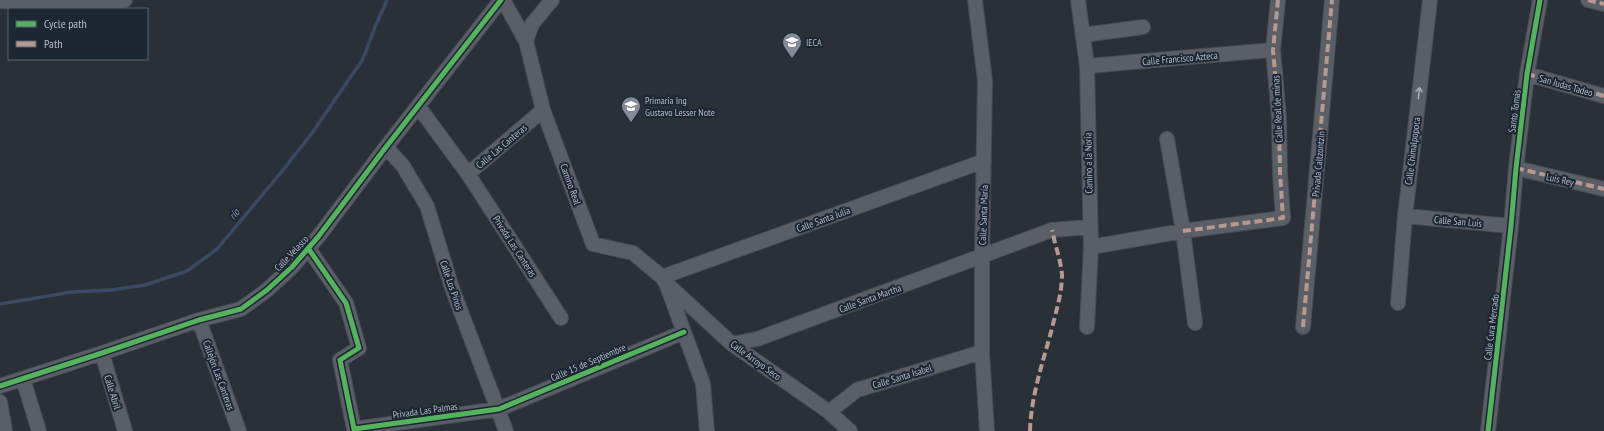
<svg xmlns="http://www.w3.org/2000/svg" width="1604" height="431" viewBox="0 0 1604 431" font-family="'PT Sans Narrow',sans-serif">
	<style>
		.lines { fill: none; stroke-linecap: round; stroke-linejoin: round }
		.stream { stroke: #384963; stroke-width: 3.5 }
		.minor-casing { stroke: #484c53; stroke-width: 16 }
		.minor { stroke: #5a5e66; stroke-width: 14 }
		.quiet { stroke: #b69a8f; stroke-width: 4; stroke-dasharray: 8 4; stroke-linecap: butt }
		.cycleway-casing { stroke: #1d2633; stroke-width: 8 }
		.cycleway { stroke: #56b35d; stroke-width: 5 }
		.oneway { stroke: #a2a9b5 }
		.labels { text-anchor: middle; stroke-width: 4; stroke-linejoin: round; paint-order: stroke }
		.poi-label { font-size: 10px; fill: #b4bcc9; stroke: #1d2633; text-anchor: start }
		.street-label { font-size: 10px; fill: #b4bcc9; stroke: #1d2633 }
		.water-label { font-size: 11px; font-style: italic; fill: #7c92b1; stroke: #1d2633 }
	</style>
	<rect width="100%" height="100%" fill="#2a3038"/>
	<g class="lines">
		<path class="stream" d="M0 304 72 292 111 290 145 285 187 271 217 249 279 175 312 133 363 59 375 27 387 0"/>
		<defs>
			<path id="minor" d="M503 0 526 41 543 110 593 244 633 253 662 277 666 283 703 384 707 431
				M975 0 985 81 982 256V352L987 431
				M1078 0 1087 66 1091 247 1087 327
				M1588 0 1604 4
				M0 1 91 6 125 0
				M1083 35 1143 27
				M526 41 532 24 552 0
				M1087 66 1273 50
				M1527 74 1604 96
				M418 106 468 174 561 318
				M1167 139 1183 231 1195 323
				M386 147 403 166 427 206 452 288 506 431
				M1516 168 1604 189
				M468 174 543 110
				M1405 216 1511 226
				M1091 247 1183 231 1283 218 1280 173 1279 118 1273 50 1278 0
				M308 248 346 303 359 348 340 360 354 429 499 409 684 332
				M662 277 984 161
				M668 285 732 344 829 412 850 431
				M1398 303 1405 216 1430 0
				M199 320 239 431
				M1303 327 1332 0
				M732 344 757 339 1052 230 1090 227
				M102 353 125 431
				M23 379 39 431
				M0 386 102 353 199 320 241 309 267 290 292 267 318 237 386 147 501 0
				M0 402 5 431
				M829 412 857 390 982 352
				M1488 431 1511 226 1516 168 1527 74 1540 0"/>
		</defs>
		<use href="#minor" class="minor-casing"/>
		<use href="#minor" class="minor"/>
		<path class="quiet" d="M1588 0 1604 4
			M1527 74 1604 96
			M1516 168 1604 189
			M1183 231 1283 218 1280 173 1279 118 1273 50 1278 0
			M1303 327 1332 0
			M1030 431C1031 397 1042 365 1051 332 1055 315 1062 294 1062 275 1061 261 1055 245 1052 230"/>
		<defs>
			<path id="cycleway" d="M308 248 346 303 359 348 340 360 354 429 499 409 684 332
				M0 386 102 353 199 320 241 309 267 290 292 267 318 237 386 147 501 0
				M1488 431 1511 226 1516 168 1527 74 1540 0"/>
		</defs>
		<use href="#cycleway" class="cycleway-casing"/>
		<use href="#cycleway" class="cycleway"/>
	</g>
	<defs><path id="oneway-shaft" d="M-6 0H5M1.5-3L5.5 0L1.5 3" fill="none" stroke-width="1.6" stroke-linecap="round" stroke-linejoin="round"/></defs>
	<use class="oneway" href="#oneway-shaft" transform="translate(1419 93) rotate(-83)"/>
	<defs>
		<symbol id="university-pin" viewBox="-11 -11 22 30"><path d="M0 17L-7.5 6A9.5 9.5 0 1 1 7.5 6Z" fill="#848b96" stroke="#1d2633"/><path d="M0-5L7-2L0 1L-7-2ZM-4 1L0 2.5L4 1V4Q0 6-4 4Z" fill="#fff"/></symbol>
		<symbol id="school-pin" viewBox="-11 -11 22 30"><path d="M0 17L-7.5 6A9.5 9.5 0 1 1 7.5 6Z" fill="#848b96" stroke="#1d2633"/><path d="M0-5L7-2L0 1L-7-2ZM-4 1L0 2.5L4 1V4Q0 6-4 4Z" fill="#fff"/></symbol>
	</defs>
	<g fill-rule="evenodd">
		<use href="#university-pin" x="781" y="31" width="22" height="30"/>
		<use href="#school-pin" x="620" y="95" width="22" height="30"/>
	</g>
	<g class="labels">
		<g class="poi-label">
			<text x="806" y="46">IECA</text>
			<text x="645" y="104">Primaria Ing<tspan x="645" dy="12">Gustavo Lesser Note</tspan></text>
		</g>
		<g class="street-label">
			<text transform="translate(1180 58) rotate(-5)" y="4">Calle Francisco Azteca</text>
			<text transform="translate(1566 85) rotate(16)" y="4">San Judas Tadeo</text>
			<text transform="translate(1277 109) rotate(-93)" y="4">Calle Real de minas</text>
			<text transform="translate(1514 111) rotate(-83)" y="4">Santo Tomás</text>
			<text transform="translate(501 146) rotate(-40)" y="4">Calle Las Canteras</text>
			<text transform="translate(1412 151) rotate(-83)" y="4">Calle Chimalpopoca</text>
			<text transform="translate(1088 163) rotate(-91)" y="4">Camino a la Noria</text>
			<text transform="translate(1318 164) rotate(-85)" y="4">Privada Caltzontzin</text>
			<text transform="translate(1560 179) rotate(13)" y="4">Luis Rey</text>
			<text transform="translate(571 184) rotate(70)" y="4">Camino Real</text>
			<text transform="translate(983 215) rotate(-88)" y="4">Calle Santa María</text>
			<text transform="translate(823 219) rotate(-20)" y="4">Calle Santa Julia</text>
			<text transform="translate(1458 221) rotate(5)" y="4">Calle San Luis</text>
			<text transform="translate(515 246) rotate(57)" y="4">Privada Las Canteras</text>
			<text transform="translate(291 253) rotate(-47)" y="4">Calle Velasco</text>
			<text transform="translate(452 285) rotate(71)" y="4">Calle Los Pinos</text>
			<text transform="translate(870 298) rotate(-20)" y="4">Calle Santa Martha</text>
			<text transform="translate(1491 327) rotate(-83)" y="4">Calle Cura Mercado</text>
			<text transform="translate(756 360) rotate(36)" y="4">Calle Arroyo Seco</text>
			<text transform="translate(588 362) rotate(-23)" y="4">Calle 15 de Septiembre</text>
			<text transform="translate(219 375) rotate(70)" y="4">Callejón Las Canteras</text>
			<text transform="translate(902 376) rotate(-17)" y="4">Calle Santa Isabel</text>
			<text transform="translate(113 392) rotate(73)" y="4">Calle Abril</text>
			<text transform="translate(425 410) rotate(-8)" y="4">Privada Las Palmas</text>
		</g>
		<g class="water-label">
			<text transform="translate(234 214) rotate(-51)" y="4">río</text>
		</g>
	</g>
	<rect x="8" y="8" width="140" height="52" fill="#1d2633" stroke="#59626f"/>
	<rect x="16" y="21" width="20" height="6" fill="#56b35d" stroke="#59626f"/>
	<text x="44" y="28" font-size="12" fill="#b4bcc9">Cycle path</text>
	<rect x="16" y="41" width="20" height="6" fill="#b69a8f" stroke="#59626f"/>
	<text x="44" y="48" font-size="12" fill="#b4bcc9">Path</text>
</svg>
